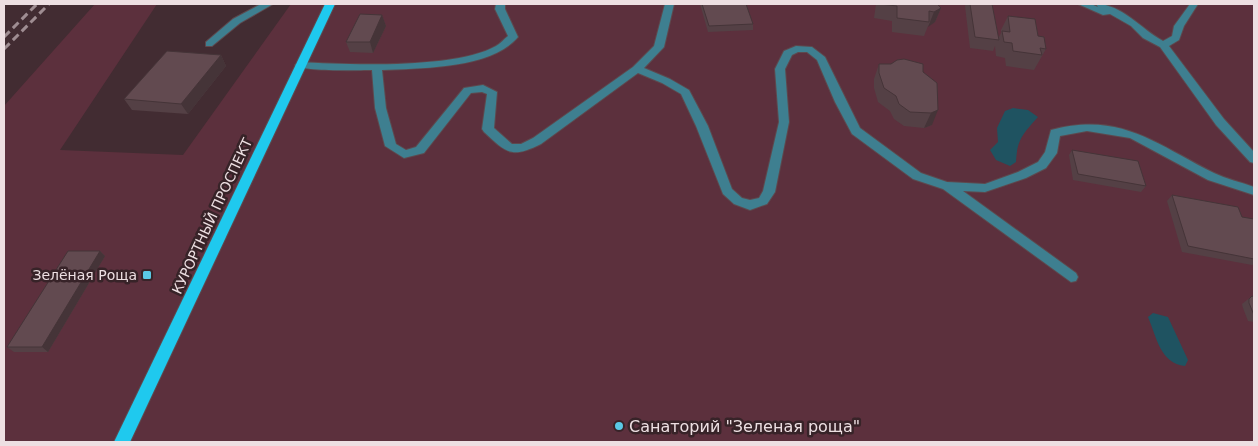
<svg xmlns="http://www.w3.org/2000/svg" width="1258" height="446" viewBox="0 0 1258 446" font-family="'DejaVu Sans',sans-serif">
	<style>
		.green { fill: #5c303d }
		.water { fill: #1f5361 }
		.lines { fill: none; stroke-linecap: round; stroke-linejoin: round }
		.minor-casing { stroke: #5d494e; stroke-width: 2 }
		.major-casing { stroke: #5d494e; stroke-width: 2 }
		.minor { fill: #3e7f90; fill-rule: evenodd }
		.major { fill: #1fc9ee; fill-rule: evenodd }
		.rail { stroke: #9f8d92; stroke-width: 3; stroke-dasharray: 8 4.5; stroke-linecap: butt }
		.wall { fill: #544045 }
		.shaded-wall { fill: #453438 }
		.building { fill: #624a50; stroke: #453438 }
		.poi-dot { fill: #5ac8e5; stroke: #372328; stroke-width: 2 }
		.labels { text-anchor: middle; stroke-width: 5; stroke-linejoin: round; paint-order: stroke }
		.street-label { font-size: 14px; fill: #eddfe2; stroke: #372328 }
		.poi-label { font-size: 14px; fill: #eddfe2; stroke: #372328; text-anchor: end }
		.near-poi-label { font-size: 16px; fill: #eddfe2; stroke: #372328; text-anchor: start }
	</style>
	<rect width="100%" height="100%" fill="#422c32"/>
	<path class="green" d="M95 4H157L60 150 183 155 291 4H1254V442H4V106Z"/>
	<path class="water" d="M1013 108 1028 110 1038 117C1023 134 1017 139 1016 162L1010 166 996 160 990 150 998 142 997 128 1005 111Z
		M1153 313 1168 317 1188 360 1185 366C1160 363 1157 338 1148 317Z"/>
	<g class="lines">
		<defs>
			<path id="minor" d="M261 4H273L240 23 212 46H206V42L233 19Z
				M496 4H505V9L518 37C491 69 421 68 382 70L386 108 396 144 406 150 416 147 464 88 483 85 497 92 494 128 512 144H521L533 138 633 67 654 46 665 4H674L664 47 644 68 670 79 689 90 708 126 732 189 742 198 750 200 759 198 763 191 779 122 775 69 784 51 796 46 812 47 825 57 860 128 921 173 947 182 985 184 1018 172 1038 162 1045 152 1051 130C1120 111 1156 144 1214 173 1226 179 1241 182 1254 187V195L1208 180 1130 138 1087 131 1060 136 1057 153 1046 168 1026 178 985 192 963 191 1076 273 1078 277 1076 281 1071 282 943 189 913 179 852 134 835 102 817 60 807 52H798L792 55 785 69 789 122 775 192 767 204 750 210 734 204 723 194 696 126 681 94 662 83 638 73 541 144C511 159 507 153 484 132L482 129 487 94 482 92 471 93 424 153 404 158 385 146 375 108 372 70C358 70 303 72 295 65L300 62C347 65 456 69 496 46 500 44 504 39 508 36L495 9Z
				M1078 4H1091L1098 7 1096 4C1122 4 1141 29 1163 41L1172 36 1174 26 1190 4H1198L1184 26 1179 40 1169 46 1224 119 1254 152V163L1250 162 1216 125 1160 47 1143 38 1131 26 1110 14 1103 15Z"/>
			<path id="major" d="M325 4H335L130 442H114Z"/>
		</defs>
		<use href="#minor" class="minor-casing"/>
		<use href="#major" class="major-casing"/>
		<use href="#minor" class="minor"/>
		<use href="#major" class="major"/>
		<path class="rail" d="M4 37 37 4
			M4 49 49 4"/>
	</g>
	<path class="wall" d="M700 4H746L753 24V30L708 32Z
		M876 4H937L941 8 935 22 928 26 924 36 892 32V21L874 18Z
		M966 4H992L998 39 1001 33V30L1008 16 1038 36 1046 49 1034 70 1006 66 1005 58 996 56 995 46 993 51 970 48 965 6Z
		M382 15 386 26 373 53 350 52 346 42Z
		M221 55 226 66 188 114 132 110 124 99Z
		M879 64 923 72 937 83 932 125 924 128 904 126 894 119 890 111 878 102 874 88V79Z
		M1072 150 1146 186 1141 192 1073 180 1069 155Z
		M1172 195 1242 217 1254 219V264L1252 265 1182 252 1167 201Z
		M100 251 105 256 48 352H14L7 347Z
		M1252 296 1254 297V322L1248 321 1243 308 1242 304Z"/>
	<path class="shaded-wall" d="M941 8 935 22 928 27 934 12Z
		M382 15 386 26 373 53 370 42Z
		M221 55 226 66 188 114 181 104Z
		M938 110 932 125 924 128 931 113Z
		M100 251 105 256 48 352 42 347Z"/>
	<path class="building" d="M702 4H746L753 24 709 26Z
		M880 4H937L941 8 934 12 929 11V22L897 18V6Z
		M970 4H992L999 40 975 37Z
		M360 14 382 15 370 42H346Z
		M1008 16 1035 19 1038 36 1044 37 1046 49 1040 48 1042 55 1013 51 1012 43 1004 42 1002 31 1010 32Z
		M167 51 221 55 181 104 124 99Z
		M904 59 923 64V72L937 83 938 110 931 113 910 112 899 104 896 96 884 88 879 73V64H891L897 60Z
		M1072 150 1138 161 1146 186 1078 174Z
		M1172 195 1238 207 1242 217 1254 219V259L1188 246Z
		M68 251H100L42 347H7Z
		M1252 296 1254 297V315L1249 303V299Z"/>
	<g class="poi-dot">
		<rect x="142" y="270" width="10" height="10" rx="2.5"/>
		<circle cx="619" cy="426" r="5"/>
	</g>
	<g class="labels">
		<g class="street-label">
			<text transform="translate(212 216) rotate(-65)" y="5">КУРОРТНЫЙ ПРОСПЕКТ</text>
		</g>
		<g class="poi-label">
			<text x="137" y="280">Зелёная Роща</text>
		</g>
		<g class="near-poi-label">
			<text x="629" y="432">Санаторий "Зеленая роща"</text>
		</g>
	</g>
	<rect width="1258" height="446" fill="none" stroke="#eddfe2" stroke-width="10"/>
</svg>
